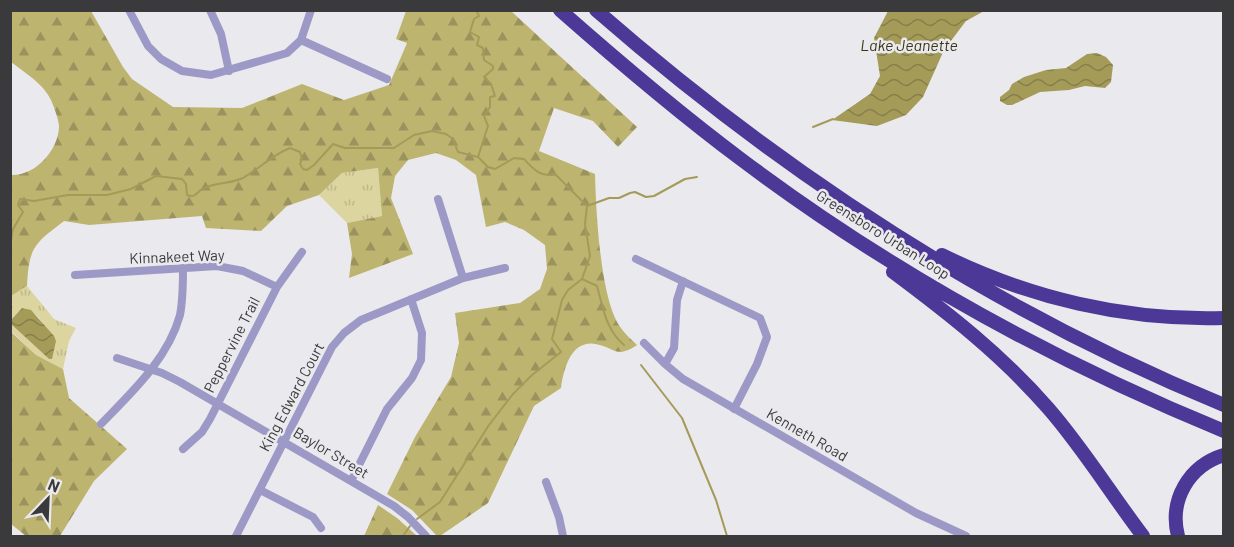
<svg xmlns="http://www.w3.org/2000/svg" width="1234" height="547" viewBox="0 0 1234 547" font-family="Barlow,sans-serif">
	<style>
		.grass { fill: url(#grass-tufts) }
		.forest { fill: url(#forest-firs) }
		.water { fill: url(#water-waves) }
		.lines { fill: none; stroke-linecap: round; stroke-linejoin: round }
		.stream { stroke: #a49b58; stroke-width: 2 }
		.street { stroke: #9d99c7; stroke-width: 8 }
		.highway { stroke: #4c3897; stroke-width: 14 }
		.labels { text-anchor: middle; stroke-width: 5; stroke-linejoin: round; paint-order: stroke }
		.street-label { font-size: 15px; fill: #3a3a3c; stroke: #e9e9ee }
		.water-label { font-size: 16px; font-style: italic; fill: #393516; stroke: #e9e9ee }
	</style>
	<defs>
		<pattern id="grass-tufts" width="24" height="20" patternUnits="userSpaceOnUse" patternTransform="scale(1.5)"><rect width="24" height="20" fill="#dcd59f"/><path d="M3 7l-1-3M5 7V3M7 7l1-3M15 17l-1-3M17 17v-4M19 17l1-3" fill="none" stroke="#beb88a"/></pattern>
		<pattern id="forest-firs" width="22" height="20" patternUnits="userSpaceOnUse" patternTransform="scale(1.5)"><rect width="22" height="20" fill="#bdb470"/><path d="M5 1l3.5 6h-7zM16 11l3.5 6h-7z" fill="#9b935d"/></pattern>
		<pattern id="water-waves" width="16" height="10" patternUnits="userSpaceOnUse" patternTransform="scale(1.5)"><rect width="16" height="10" fill="#a49b58"/><path d="M0 5q4-4 8 0t8 0" fill="none" stroke="#877f4a"/></pattern>
	</defs>
	<rect width="100%" height="100%" fill="#e9e9ee"/>
	<path class="grass" d="M378 168 382 216 347 223 319 195 342 173Z
		M27 286 54 319 76 328 69 341 63 369 36 355 11 331 10 321 11 324 49 359C47 336 48 315 22 308L11 320V296Z"/>
	<path class="forest" d="M11 10 91 11 123 67 132 79 173 107 242 108 302 84 344 100 389 85 407 43 396 39 406 11H511L637 127 618 147 593 121 554 108 539 151 595 174C596 209 600 301 621 328 625 334 632 340 637 345 634 347 629 350 625 351 617 354 610 348 603 346 573 334 564 366 561 388L534 406 488 503 440 536H437L412 510 387 494 415 437 451 377 459 343 455 313 520 303 540 289 547 269 545 245 524 230 505 222 486 227 476 175 456 160 436 153 408 160 395 176 391 198 413 254 349 278 352 254 347 223 382 216 378 168 342 173 319 195 287 206 261 231 206 228 202 216 89 225 64 221C34 244 29 247 27 286L11 296V175C35 176 58 151 59 127 59 120 54 107 51 100 43 83 25 73 11 62Z
		M10 331 36 355 63 369 69 398 127 449 94 481 60 536H26L11 524Z
		M378 505 397 518 417 536H364Z"/>
	<path class="water" d="M888 11H984L966 21 944 50 923 97 906 115 877 126 832 120 870 94 880 76 874 38Z
		M1097 53 1106 57 1113 65 1111 82 1105 88 1085 86 1069 90 1040 92 1012 105H1007L1000 101V97L1009 90 1012 84 1024 77 1046 70 1066 68 1087 54Z
		M22 308 31 310 54 336 56 341 52 359H49L11 324V320Z"/>
	<g class="lines">
		<path class="stream" d="M476 10 479 16 474 19 470 32 479 37 477 45 483 48 484 60 493 66V69L484 77 491 84 495 96 490 97V107L484 116 488 126 478 157
			M813 127 833 119
			M587 206 609 198H619L630 193 635 192 646 197 654 196 685 179 697 177
			M10 245 13 229 23 212 18 205 20 199 34 201 68 195H107L131 189 156 176 182 179 186 184 187 195C196 198 196 193 202 189 214 182 231 184 243 178 260 168 272 155 290 148L300 152 302 159 300 164 303 169 307 170 314 165 333 144 345 148H394L414 135 432 131 446 134 453 139 458 152 478 157 488 167 495 169 514 158 524 159C533 169 541 178 555 174L587 206 585 224 590 256 582 279 568 290 562 300 552 339 561 352 532 375 513 394 489 425 440 502 417 519
			M582 279 597 286C603 308 606 330 624 345
			M641 365 682 418 716 500 727 536
			M403 536 410 526"/>
		<path class="street" d="M129 10 148 46 161 59 182 71 211 75 287 53 301 40 311 10
			M210 10 221 34 229 71
			M301 40 387 79
			M438 199 463 278
			M636 259 760 318 767 337 757 364 734 409
			M75 275 217 266 243 271 277 287
			M644 343 665 364 683 379 916 513 966 536
			M117 358 162 373 180 382 394 506 408 517 426 536
			M665 364 674 348 677 300 683 281
			M101 424C131 393 168 359 180 315 183 300 183 284 183 268
			M183 449 202 432 210 419 277 287 302 252
			M351 481 387 409 412 378 421 360 422 333 411 299
			M546 482 559 517 563 536
			M260 490 313 517 321 528
			M236 536 332 347 344 333 361 320 463 278 505 268"/>
		<path class="highway" d="M560 10C619 62 679 113 742 160 890 271 1053 361 1224 431
			M596 10C784 174 992 310 1224 405
			M942 255C1029 298 1126 321 1224 318
			M893 272C948 313 1002 355 1048 408 1083 448 1111 494 1143 536
			M1178 536C1169 501 1188 466 1224 455"/>
	</g>
	<g class="labels">
		<g class="street-label">
			<text transform="translate(883 235) rotate(32)" y="5">Greensboro Urban Loop</text>
			<text transform="translate(177 257) rotate(-2)" y="5">Kinnakeet Way</text>
			<text transform="translate(232 345) rotate(-63)" y="5">Peppervine Trail</text>
			<text transform="translate(292 397) rotate(-62)" y="5">King Edward Court</text>
			<text transform="translate(807 435) rotate(30)" y="5">Kenneth Road</text>
			<text transform="translate(331 453) rotate(31)" y="5">Baylor Street</text>
		</g>
		<g class="water-label">
			<text x="909" y="51">Lake Jeanette</text>
		</g>
	</g>
	<rect width="1234" height="547" fill="none" stroke="#3a3a3c" stroke-width="24"/>
	<g transform="translate(48 499) rotate(23)" stroke="#e9e9ee" stroke-width="4.5" paint-order="stroke">
	<path d="M0-4.5L10 22L0 15L-10 22Z" fill="#3a3a3c"/>
	<text y="-9" font-size="16" font-weight="bold" text-anchor="middle" fill="#3a3a3c">N</text>
	</g>
</svg>
